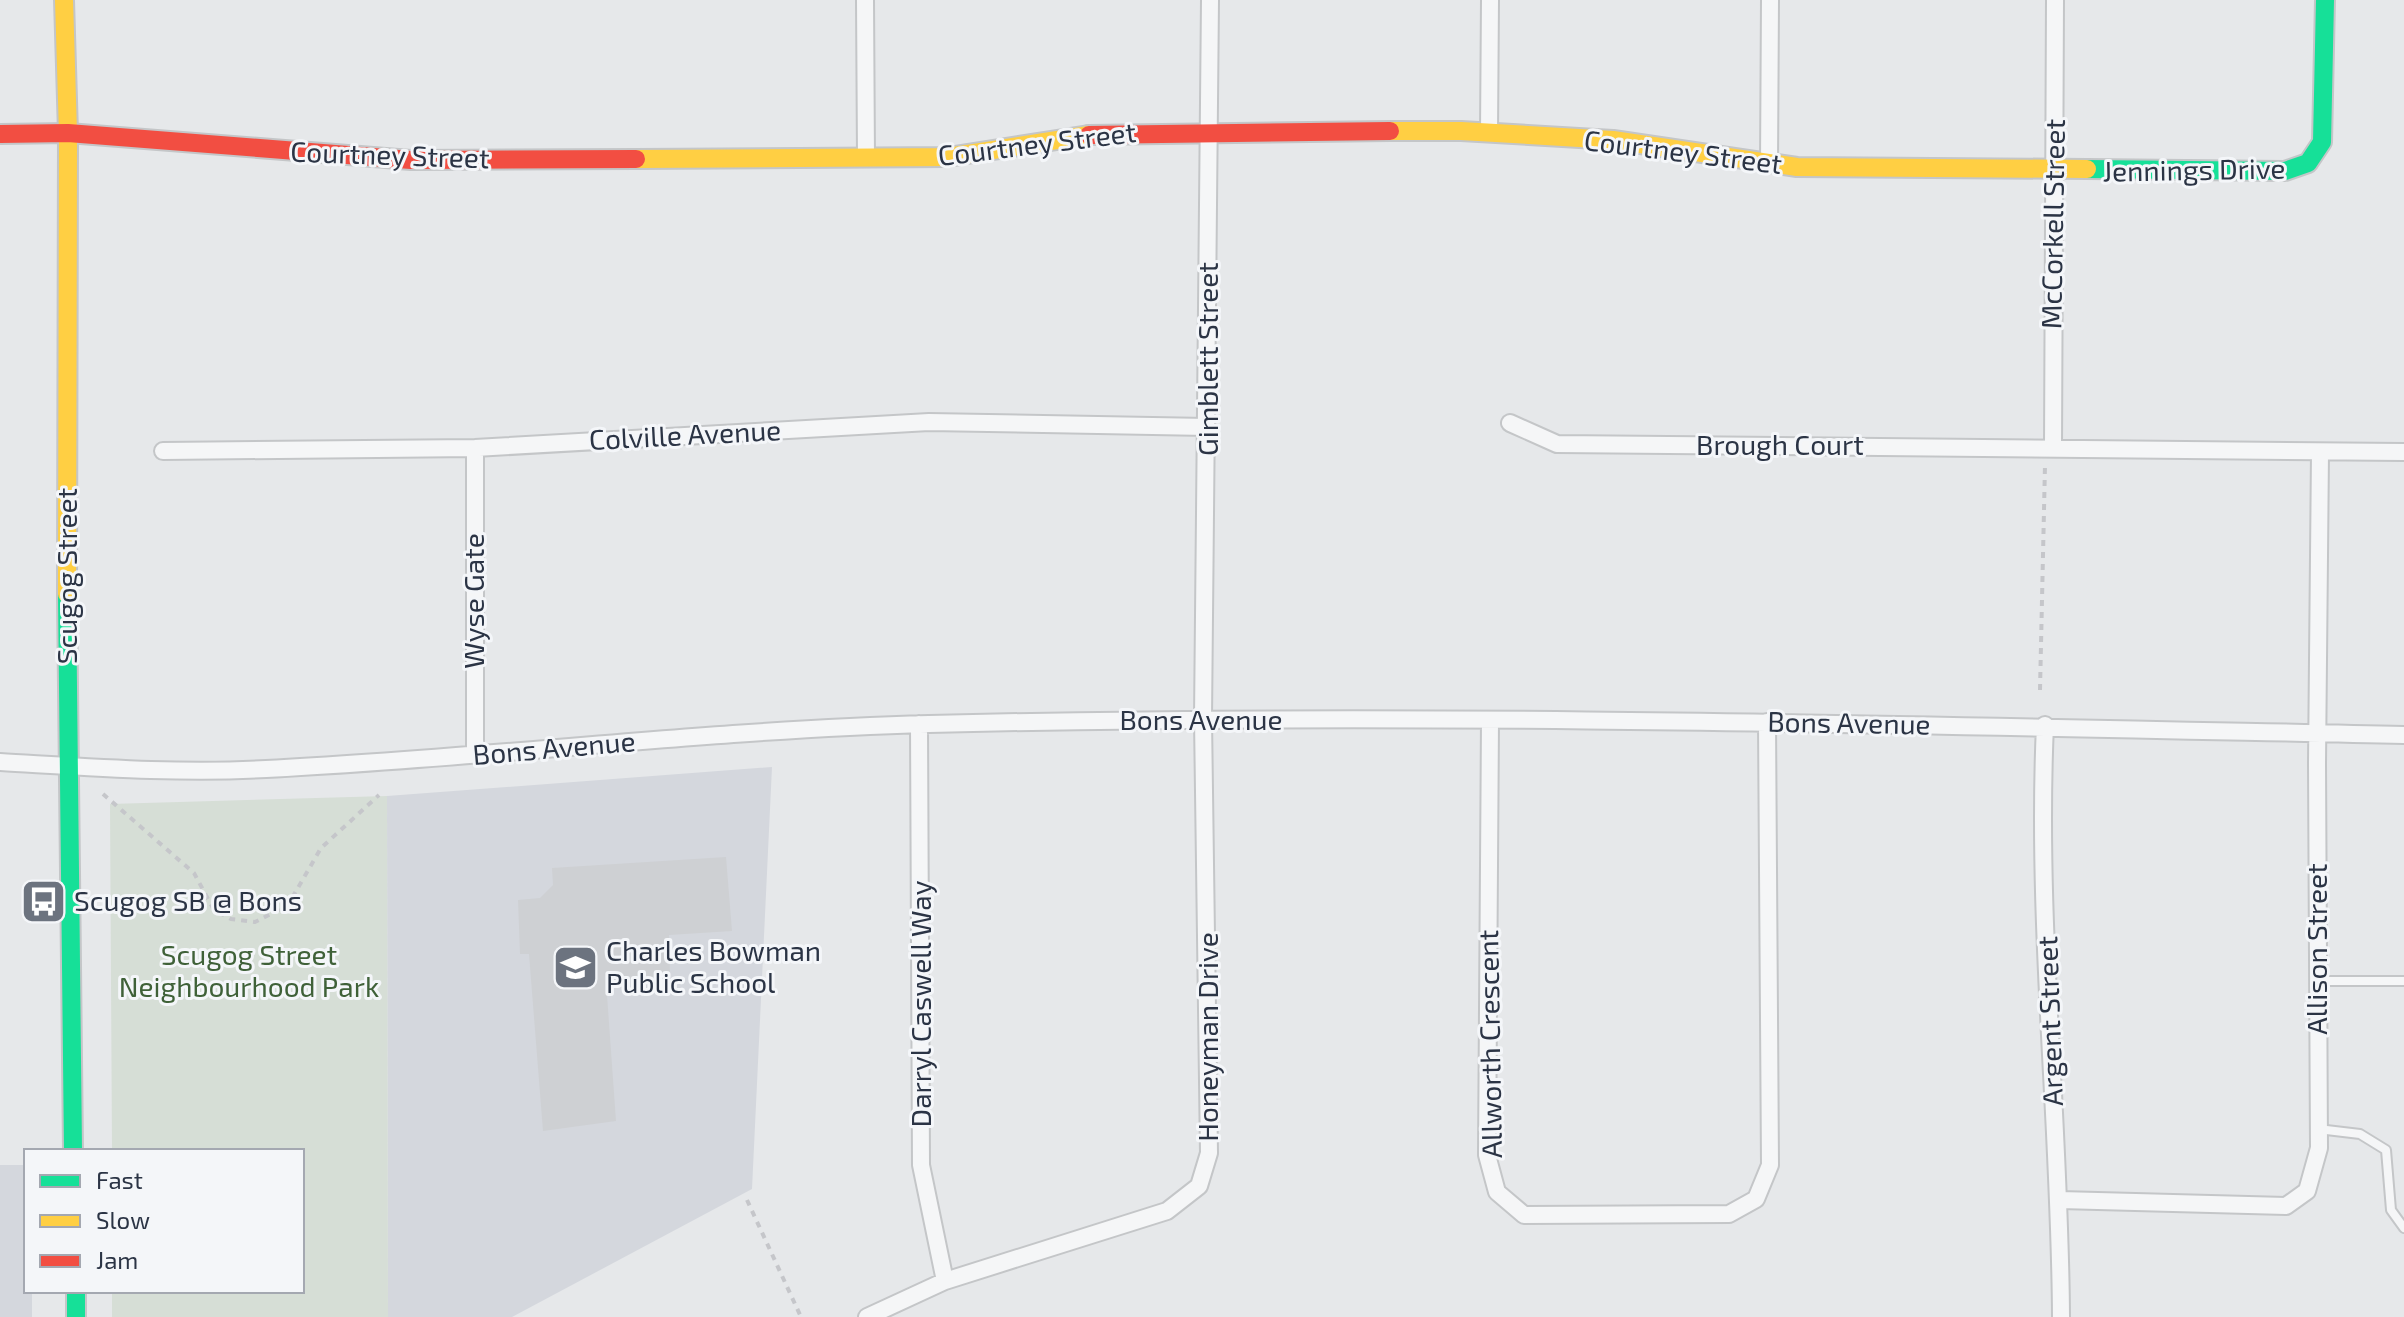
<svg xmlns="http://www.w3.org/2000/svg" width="2404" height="1317" viewBox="0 0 2404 1317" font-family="'Exo 2',sans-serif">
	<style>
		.built { fill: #d4d7dd }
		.green { fill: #d6ded6 }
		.building { fill: #ced0d3 }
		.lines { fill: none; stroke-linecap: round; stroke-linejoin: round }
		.lane-casing { stroke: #c4c6c8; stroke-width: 12 }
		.street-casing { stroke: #c4c6c8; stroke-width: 20 }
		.fast-casing { stroke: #c4c6c8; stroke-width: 22 }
		.slow-casing { stroke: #c4c6c8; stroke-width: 22 }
		.jam-casing { stroke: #c4c6c8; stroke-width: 22 }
		.path { stroke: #c5c6ca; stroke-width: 4; stroke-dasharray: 6 6; stroke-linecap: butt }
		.lane { stroke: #f5f6f7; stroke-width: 8 }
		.street { stroke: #f5f6f7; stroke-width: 16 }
		.fast { stroke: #16e098; stroke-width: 18 }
		.slow { stroke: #ffcf43; stroke-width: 18 }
		.jam { stroke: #f24e42; stroke-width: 18 }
		.labels { text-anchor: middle; stroke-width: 6; stroke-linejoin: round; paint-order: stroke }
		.street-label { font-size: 28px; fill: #2b3445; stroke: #f4f6f9 }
		.poi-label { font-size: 28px; fill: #2b3445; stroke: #f4f6f9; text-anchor: start }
		.park-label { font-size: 28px; fill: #3f6138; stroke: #f4f6f9 }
	</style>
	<rect width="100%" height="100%" fill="#e6e8ea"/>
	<path class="built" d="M772 767 752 1189 512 1317H388L387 796Z
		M0 1165H26V1291H32V1317H0Z"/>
	<path class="green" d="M387 796 388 1317H112V1291H302V1151H112L110 804Z"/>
	<path class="building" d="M726 857 732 931 669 935 670 975 606 981 616 1121 543 1131 529 954H520L518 900 540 898 553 885 552 868Z"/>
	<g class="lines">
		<defs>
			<path id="lane" d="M2319 981H2404
				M2318 1129 2360 1134 2386 1150 2391 1210 2404 1228"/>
			<path id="street" d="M865 0 866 157
				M1489 132 1490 0
				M1769 164 1770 0
				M1510 423 1557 444 2404 452
				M2053 448 2055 0
				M163 451 475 448 929 422 1207 427
				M1490 721 1487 1155 1497 1192 1524 1215 1729 1214 1756 1199 1770 1165 1767 722
				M919 724 921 1165 945 1281
				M2045 725C2036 922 2060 1120 2061 1317
				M475 754V448
				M0 762C88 767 177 774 266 769 487 758 707 730 929 724 1421 712 1912 725 2404 735
				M2060 1200 2286 1206 2307 1191 2319 1148 2317 763 2320 453
				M867 1317 945 1281 1167 1211 1199 1186 1209 1153 1203 719 1210 0"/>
			<path id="fast" d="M2087 169 2285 171 2308 163 2322 142 2325 0
				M67 594 73 1151
				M76 1291V1317"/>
			<path id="slow" d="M64 0 68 133 67 594
				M1390 131H1461L1613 140 1797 167 2087 169
				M636 159 948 157 1089 135"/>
			<path id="jam" d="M0 134 68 133 411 160 636 159
				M1089 135 1390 131"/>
		</defs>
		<use href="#lane" class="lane-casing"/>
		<use href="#street" class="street-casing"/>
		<use href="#fast" class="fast-casing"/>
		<use href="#slow" class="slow-casing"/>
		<use href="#jam" class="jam-casing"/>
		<path class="path" d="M2040 690 2045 465
			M103 794 194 873 214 910 231 919 255 922 288 905 321 848 379 795
			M747 1200 801 1317"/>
		<use href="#lane" class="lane"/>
		<use href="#street" class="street"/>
		<use href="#fast" class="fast"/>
		<use href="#slow" class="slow"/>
		<use href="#jam" class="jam"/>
	</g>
	<defs>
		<symbol id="bus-square" viewBox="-11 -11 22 22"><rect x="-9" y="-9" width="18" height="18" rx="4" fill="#6c737f" stroke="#f4f6f9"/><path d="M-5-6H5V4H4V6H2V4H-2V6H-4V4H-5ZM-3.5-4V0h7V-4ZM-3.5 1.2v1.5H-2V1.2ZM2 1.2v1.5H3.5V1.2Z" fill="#fff"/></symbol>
		<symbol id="school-square" viewBox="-11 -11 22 22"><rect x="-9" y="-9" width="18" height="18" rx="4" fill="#6c737f" stroke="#f4f6f9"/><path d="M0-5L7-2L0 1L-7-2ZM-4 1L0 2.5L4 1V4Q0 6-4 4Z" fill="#fff"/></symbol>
	</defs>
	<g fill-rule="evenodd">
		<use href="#bus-square" x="18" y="876" width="51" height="51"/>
		<use href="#school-square" x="550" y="942" width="51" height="51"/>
	</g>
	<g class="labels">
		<g class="street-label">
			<text transform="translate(1037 144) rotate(-7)" y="10">Courtney Street</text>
			<text transform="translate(1683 152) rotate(7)" y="10">Courtney Street</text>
			<text transform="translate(390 155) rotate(2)" y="10">Courtney Street</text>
			<text transform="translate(2194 170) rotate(-1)" y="10">Jennings Drive</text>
			<text transform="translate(2053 224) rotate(-89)" y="10">McCorkell Street</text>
			<text transform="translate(1208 359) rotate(-90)" y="10">Gimblett Street</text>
			<text transform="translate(685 435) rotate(-3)" y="10">Colville Avenue</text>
			<text x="1780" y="455">Brough Court</text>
			<text transform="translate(67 576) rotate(-90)" y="10">Scugog Street</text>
			<text transform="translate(474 601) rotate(-90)" y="10">Wyse Gate</text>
			<text x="1201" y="730">Bons Avenue</text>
			<text transform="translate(1849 723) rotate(1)" y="10">Bons Avenue</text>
			<text transform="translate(554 748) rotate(-5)" y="10">Bons Avenue</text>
			<text transform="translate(2317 949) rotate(-90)" y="10">Allison Street</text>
			<text transform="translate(921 1004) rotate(-90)" y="10">Darryl Caswell Way</text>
			<text transform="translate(2050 1021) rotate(-92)" y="10">Argent Street</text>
			<text transform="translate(1208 1037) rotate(-90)" y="10">Honeyman Drive</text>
			<text transform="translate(1490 1044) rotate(-91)" y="10">Allworth Crescent</text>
		</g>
		<g class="poi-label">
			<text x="74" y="911">Scugog SB @ Bons</text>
			<text x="606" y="961">Charles Bowman<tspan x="606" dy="32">Public School</tspan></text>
		</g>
		<g class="park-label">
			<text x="249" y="965">Scugog Street<tspan x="249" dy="32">Neighbourhood Park</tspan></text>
		</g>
	</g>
	<rect x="24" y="1149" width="280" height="144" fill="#f4f6f9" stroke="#a4a8b1" stroke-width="2"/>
	<rect x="40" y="1175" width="40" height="12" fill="#16e098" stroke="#a4a8b1" stroke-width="2"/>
	<text x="96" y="1189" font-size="24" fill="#2b3445">Fast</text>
	<rect x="40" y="1215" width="40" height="12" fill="#ffcf43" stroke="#a4a8b1" stroke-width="2"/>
	<text x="96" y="1229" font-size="24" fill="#2b3445">Slow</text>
	<rect x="40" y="1255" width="40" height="12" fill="#f24e42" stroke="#a4a8b1" stroke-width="2"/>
	<text x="96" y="1269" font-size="24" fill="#2b3445">Jam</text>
</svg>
